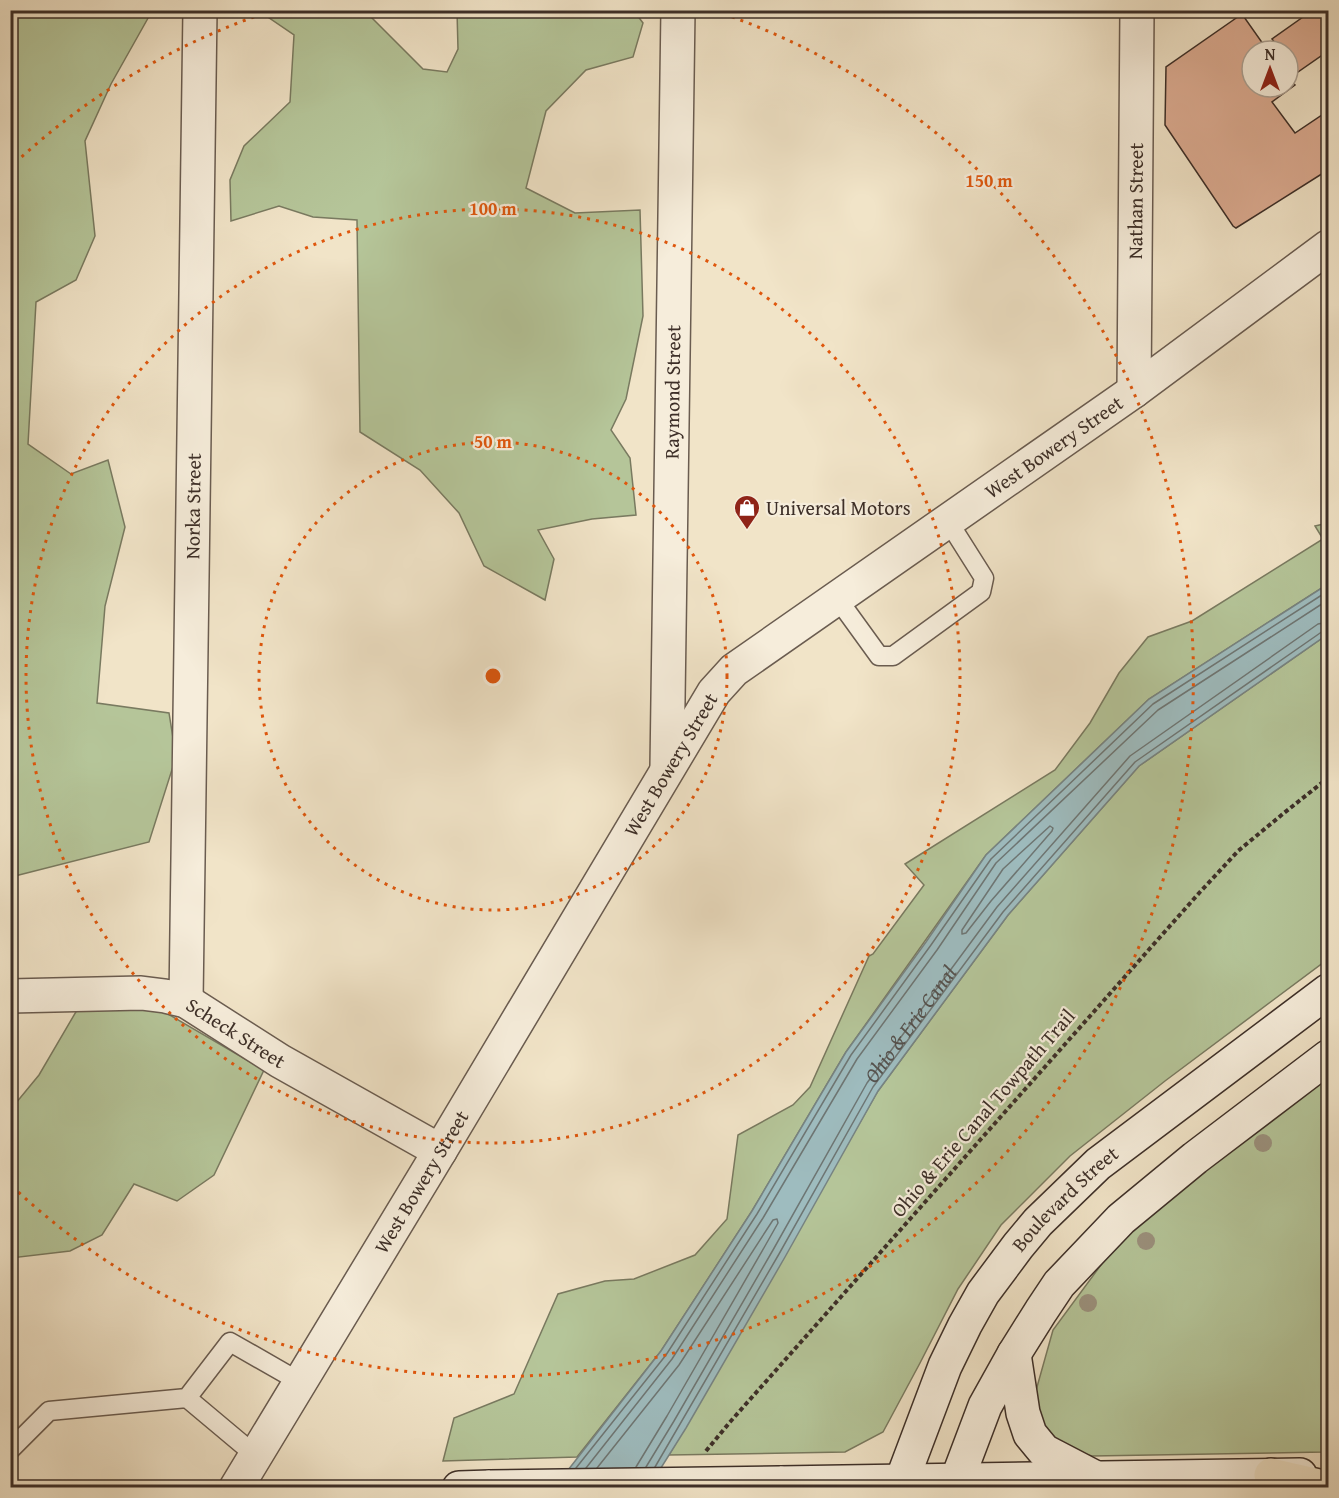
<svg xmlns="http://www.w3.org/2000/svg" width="1339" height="1498" viewBox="0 0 1339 1498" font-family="'Gentium Book Plus',serif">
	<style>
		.green { fill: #b5c599; stroke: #797a60; stroke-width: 1.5 }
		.water { fill: #9ebcbf; stroke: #778483; stroke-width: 1.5 }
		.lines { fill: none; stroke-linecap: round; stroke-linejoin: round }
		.shore { stroke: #6e7674; stroke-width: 1.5 }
		.building { fill: #dbab91; stroke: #3d2f28; stroke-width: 1.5 }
		.lane-casing { stroke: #6a5c50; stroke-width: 21 }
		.street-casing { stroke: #6a5c50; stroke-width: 36 }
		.secondary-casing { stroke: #3d2f28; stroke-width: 36 }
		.highway-casing { stroke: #3d2f28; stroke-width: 36 }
		.path { stroke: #3d2f28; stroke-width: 4; stroke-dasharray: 4.5 3; stroke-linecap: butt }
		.lane { stroke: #f6eddb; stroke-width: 18 }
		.street { stroke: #f6eddb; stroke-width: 33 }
		.secondary { stroke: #f6eddb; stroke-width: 33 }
		.highway { stroke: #f1e4c8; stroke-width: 33 }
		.secondary-bridge-casing { stroke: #3d2f28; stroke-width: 36; stroke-linecap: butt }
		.secondary-bridge { stroke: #f6eddb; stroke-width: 33 }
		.tree { fill: #9b917d }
		.ring { fill: none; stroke: #df570d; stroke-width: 3; stroke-dasharray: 3 6 }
		.labels { text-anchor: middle; stroke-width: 4.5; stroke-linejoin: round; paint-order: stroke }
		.street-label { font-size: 20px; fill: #3d2f28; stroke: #f6eddb }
		.poi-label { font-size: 20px; fill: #3d2f28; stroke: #f6eddb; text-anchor: start }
		.water-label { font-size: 21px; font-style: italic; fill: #55524e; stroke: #f6eddb }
		.centre { fill: #df570d; stroke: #f6eddb; stroke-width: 3 }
		.ring-label { font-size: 18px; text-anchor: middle; font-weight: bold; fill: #df570d; stroke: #f6eddb; stroke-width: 4.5; stroke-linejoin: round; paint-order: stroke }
	</style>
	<rect width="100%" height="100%" fill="#f1e4c8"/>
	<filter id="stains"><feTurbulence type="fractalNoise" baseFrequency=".00333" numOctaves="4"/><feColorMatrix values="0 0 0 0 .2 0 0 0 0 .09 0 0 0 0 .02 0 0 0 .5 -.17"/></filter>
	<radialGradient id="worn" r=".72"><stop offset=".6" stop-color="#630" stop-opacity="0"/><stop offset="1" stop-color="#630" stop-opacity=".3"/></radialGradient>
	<path class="green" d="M11 11H152L111 84 85 141 95 236 76 280 36 302 28 444 71 474 108 460 125 527 105 606 97 703 169 713 176 757 149 842 11 877Z
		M259 11H365L423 69 447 72 458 49 457 11H634L643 23 633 57 586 70 546 111 526 188 575 213 640 210 643 316 626 399 611 430 630 458 636 515 592 519 538 530 554 559 545 600 484 566 459 513 420 470 360 432 357 220 313 217 279 206 231 221 230 180 244 146 290 102 294 35Z
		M1328 523V584L1149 699 986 855 846 1052 752 1211 661 1351 577 1457 443 1461 454 1418 514 1394 558 1294 605 1281 634 1279 695 1255 727 1219 738 1135 793 1105 810 1087 869 956 873 954 924 885 905 864 1055 770 1090 723 1119 673 1148 637 1192 621 1323 539 1315 526Z
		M1328 634V959L1165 1081 1070 1156 1001 1225 958 1289 920 1363 883 1432 845 1452 669 1455 878 1091 1008 915 1139 766Z
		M156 1007 264 1070 214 1175 177 1201 134 1184 102 1235 70 1251 11 1258V1109L39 1075 77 1010Z
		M1328 1077V1449L1324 1452 1092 1456 1068 1450 1047 1439 1036 1419 1035 1394 1053 1330 1112 1250 1178 1189Z"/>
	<path class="water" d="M1328 584V634L1139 766 1008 915 878 1091 785 1257 686 1428 649 1487 554 1488 661 1351 752 1211 846 1052 926 942 986 855 1149 699Z"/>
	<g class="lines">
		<g class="shore">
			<path d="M1050 826 1053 828 1052 831 991 901 966 933 962 934V930L1003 869Z"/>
			<path id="s1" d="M646 1467 674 1421 773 1250 867 1083 997 907 1130 756 1318 624 1328 622"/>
			<path d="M655 1467 779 1254 873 1087 1003 912 1135 762 1323 631 1328 629"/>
			<path d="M576 1468 666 1355 757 1214 851 1055 931 945 991 859 1153 704 1328 591"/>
			<path d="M586 1468 672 1359 763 1218 857 1059 937 950 996 863 1158 710 1328 600"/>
			<path d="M597 1468 679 1365 773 1220 777 1219 778 1223 765 1246 667 1416 636 1467"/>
		</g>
	</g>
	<path class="building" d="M1313 10H1320L1322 12H1328V51L1288 79 1295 85 1272 102 1295 133 1328 111V170L1236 228 1233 226 1165 125 1166 67 1242 14 1268 51H1252V87H1288V51H1278L1280 50 1272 39Z"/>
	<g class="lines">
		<defs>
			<path id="lane" d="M837 598 879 656H893L981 592 984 578 948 521
				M187 1398 255 1455
				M10 1450 49 1411 187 1398 230 1342 300 1382"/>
			<g id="street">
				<path id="s2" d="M1134 391 1137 10"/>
				<path id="s3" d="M667 768 678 10"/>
				<path id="s4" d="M10 996 141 993 165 996 186 1001 280 1061 440 1151"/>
				<path id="s5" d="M186 1001 200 10"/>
				<path id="s6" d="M236 1488 440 1151 714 692 734 670 1134 391 1328 247"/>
			</g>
			<g id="secondary">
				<path d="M1014 1354 1023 1413 1030 1434 1044 1451 1092 1476"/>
				<path d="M780 1483 1300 1475"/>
				<path d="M459 1488 490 1487"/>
				<path id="s7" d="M899 1488 945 1366 965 1325 983 1293 1018 1246 1038 1222 1098 1164 1328 991"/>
				<path d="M954 1488 985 1406 1014 1354 1041 1311 1059 1284 1121 1219 1195 1158 1328 1057"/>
			</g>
			<path id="highway" d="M1271 1475 1328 1488"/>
		</defs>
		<use href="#lane" class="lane-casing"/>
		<use href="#street" class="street-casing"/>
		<use href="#secondary" class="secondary-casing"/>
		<use href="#highway" class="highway-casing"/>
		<path class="path" d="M706 1451 730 1422 1200 892 1238 851 1284 813 1328 778"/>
		<use href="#lane" class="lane"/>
		<use href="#street" class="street"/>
		<use href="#secondary" class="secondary"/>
		<use href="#highway" class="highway"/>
		<defs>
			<path id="secondary-bridge" d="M490 1487 780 1483"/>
		</defs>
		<use href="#secondary-bridge" class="secondary-bridge-casing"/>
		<use href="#secondary-bridge" class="secondary-bridge"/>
	</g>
	<g class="tree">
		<circle cx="1263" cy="1143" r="9"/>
		<circle cx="1146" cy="1241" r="9"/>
		<circle cx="1088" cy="1303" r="9"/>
	</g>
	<g class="ring">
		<circle cx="493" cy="676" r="234"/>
		<circle cx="493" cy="676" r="467"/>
		<path d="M15 163A701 701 0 0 1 271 11M715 11A701 701 0 1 1 15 1189"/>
	</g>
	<defs>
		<symbol id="shop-pin" viewBox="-11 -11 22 30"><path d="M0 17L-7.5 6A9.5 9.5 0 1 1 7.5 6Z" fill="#8f2418" stroke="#f6eddb"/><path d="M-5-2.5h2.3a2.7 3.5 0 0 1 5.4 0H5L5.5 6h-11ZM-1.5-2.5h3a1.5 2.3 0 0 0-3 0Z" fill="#fff"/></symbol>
	</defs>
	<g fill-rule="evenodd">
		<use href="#shop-pin" x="732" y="493" width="30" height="40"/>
	</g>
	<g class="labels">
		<g class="street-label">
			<text dy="7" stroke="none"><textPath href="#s2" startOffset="190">Nathan Street</textPath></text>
			<text dy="7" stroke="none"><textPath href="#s3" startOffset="376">Raymond Street</textPath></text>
			<text dy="7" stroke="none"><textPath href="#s6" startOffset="1348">West Bowery Street</textPath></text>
			<text dy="7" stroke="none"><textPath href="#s5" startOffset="495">Norka Street</textPath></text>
			<text dy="7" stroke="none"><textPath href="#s6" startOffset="844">West Bowery Street</textPath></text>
			<text dy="7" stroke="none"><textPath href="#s4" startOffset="236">Scheck Street</textPath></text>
			<text transform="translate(983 1113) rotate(-49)" y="7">Ohio &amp; Erie Canal Towpath Trail</text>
			<text dy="7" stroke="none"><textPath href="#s6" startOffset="358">West Bowery Street</textPath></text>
			<text dy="7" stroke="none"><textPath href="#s7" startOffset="338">Boulevard Street</textPath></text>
		</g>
		<g class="poi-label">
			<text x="766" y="515">Universal Motors</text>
		</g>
		<g class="water-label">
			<text dy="7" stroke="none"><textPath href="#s1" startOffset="516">Ohio &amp; Erie Canal</textPath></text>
		</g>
	</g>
	<circle cx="493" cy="676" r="9" class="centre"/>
	<g class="ring-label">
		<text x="989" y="187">150 m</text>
		<text x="493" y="215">100 m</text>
		<text x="493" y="448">50 m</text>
	</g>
	<rect width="1339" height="1498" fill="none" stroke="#f1e4c8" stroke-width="36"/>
	<rect x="12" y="12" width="1315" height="1474" fill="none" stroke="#3d2f28" stroke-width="3"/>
	<rect x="18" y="18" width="1303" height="1462" fill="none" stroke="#3d2f28" stroke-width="1.5"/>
	<g transform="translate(1270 69)"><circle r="28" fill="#f6eddb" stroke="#aca193" stroke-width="1.5"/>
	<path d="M0-4.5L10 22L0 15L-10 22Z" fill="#8f2418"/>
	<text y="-9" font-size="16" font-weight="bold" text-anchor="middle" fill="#3d2f28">N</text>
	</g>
	<rect width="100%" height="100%" filter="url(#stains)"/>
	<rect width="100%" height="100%" fill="url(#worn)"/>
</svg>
